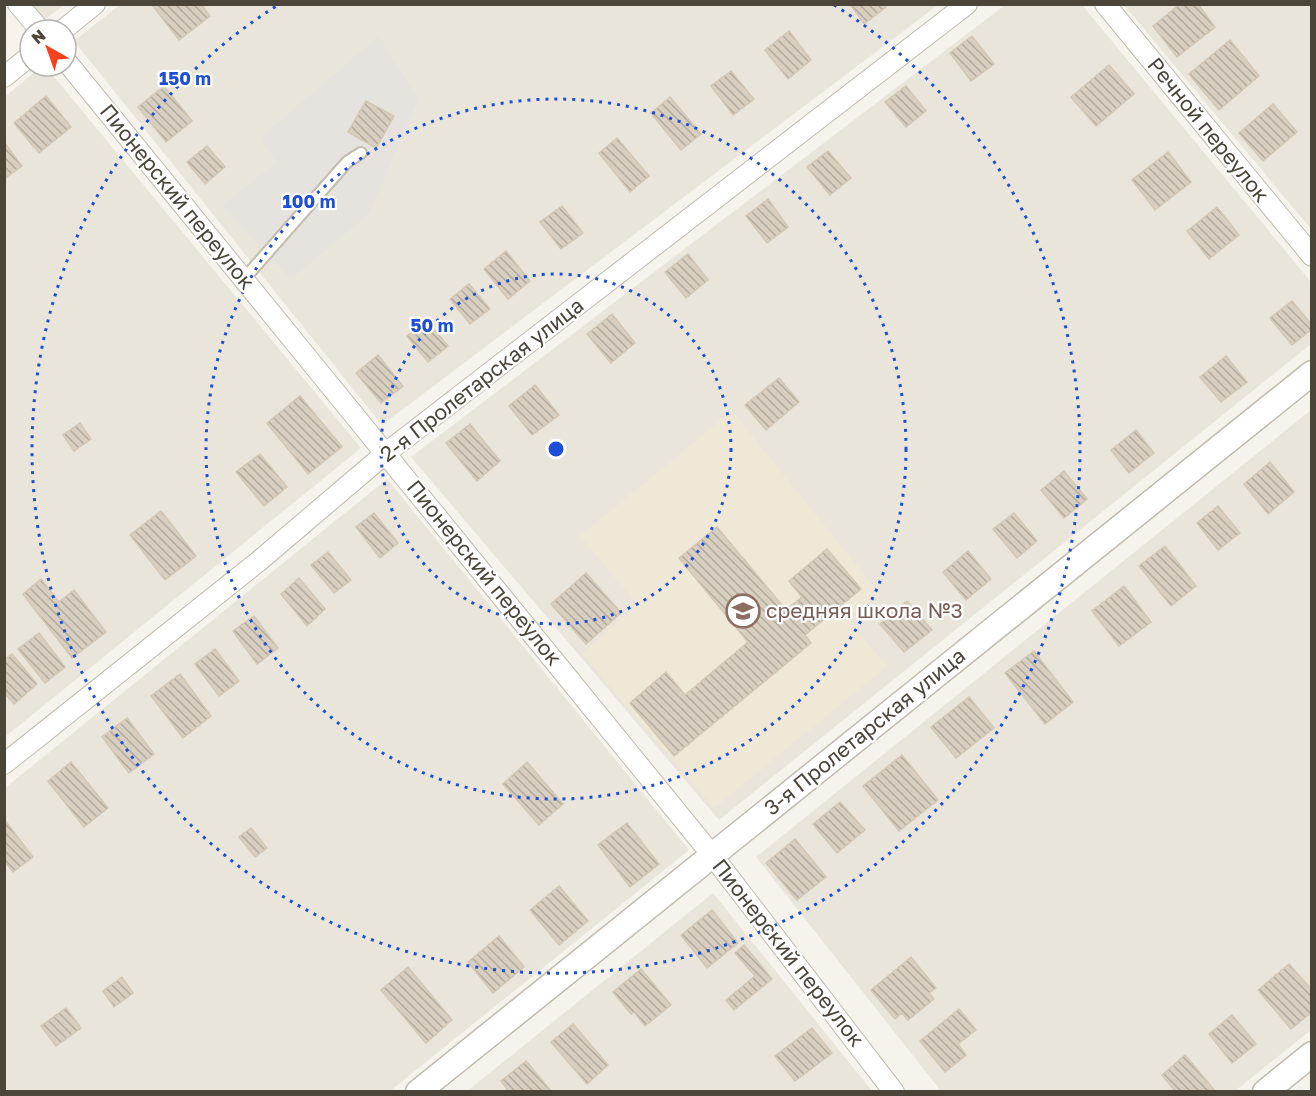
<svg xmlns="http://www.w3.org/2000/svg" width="1316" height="1096" viewBox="0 0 1316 1096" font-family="'Golos Text',sans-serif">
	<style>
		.residential { fill: #eae5da }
		.industrial { fill: #e6e2dd }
		.education { fill: #efe8d6 }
		.building { fill: url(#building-back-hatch); stroke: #d3c7b4; stroke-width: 1.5 }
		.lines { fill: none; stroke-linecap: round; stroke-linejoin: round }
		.service-casing { stroke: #c2bbae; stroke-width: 14 }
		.minor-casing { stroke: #c2bbae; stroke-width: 22 }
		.tertiary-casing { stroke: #c2bbae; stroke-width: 27 }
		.service { stroke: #fff; stroke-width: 10 }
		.minor { stroke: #fff; stroke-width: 20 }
		.tertiary { stroke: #fff; stroke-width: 24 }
		.ring { fill: none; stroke: #1d4ed8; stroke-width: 3; stroke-dasharray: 3 6 }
		.labels { text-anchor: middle; stroke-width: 4.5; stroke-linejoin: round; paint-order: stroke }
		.street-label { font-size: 21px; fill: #4b4439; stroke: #fff }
		.education-label { font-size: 21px; fill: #785e54; stroke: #fff; text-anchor: start }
		.centre { fill: #1d4ed8; stroke: #fff; stroke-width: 3 }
		.ring-label { font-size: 18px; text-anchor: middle; font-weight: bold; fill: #1d4ed8; stroke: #fff; stroke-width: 4.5; stroke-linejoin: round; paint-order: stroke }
	</style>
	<defs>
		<pattern id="building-back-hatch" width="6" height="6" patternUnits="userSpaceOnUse" patternTransform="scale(1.5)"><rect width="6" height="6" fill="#d8cfc1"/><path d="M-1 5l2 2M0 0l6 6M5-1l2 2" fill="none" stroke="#b1aa9e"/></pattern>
	</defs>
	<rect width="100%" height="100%" fill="#f6f3ec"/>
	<path class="residential" d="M121 4 938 5 382 425 74 41Z
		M31 5H64L44 20Z
		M1005 5H1082L1311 282V344L719 820 411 457Z
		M1124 5H1311V229Z
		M42 66H45L361 448 5 737V97Z
		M1311 410V1030L1235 1091H941L756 857Z
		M387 479 689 850 390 1091 5 1092V788Z
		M713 893 872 1091 466 1092Z"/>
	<path class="industrial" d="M379 36 418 99 369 214 291 279 222 205 277 163 260 138Z"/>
	<path class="education" d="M732 411 880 594 847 619 887 666 714 808 582 654 637 604 580 536Z"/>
	<path class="building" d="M155 4H201L210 16 179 40 153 6Z
		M850 4H884L886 7 864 24Z
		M1180 4H1198L1215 27 1177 57 1153 26Z
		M789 31 811 60 788 79 765 50Z
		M972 36 994 64 971 81 950 53Z
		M1230 40 1259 76 1219 110 1189 74Z
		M1109 65 1134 94 1096 126 1071 97Z
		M731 71 754 99 733 115 711 86Z
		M164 86 192 121 166 142 138 107Z
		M906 86 926 111 906 127 885 102Z
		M46 96 71 127 39 153 14 123Z
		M670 97 701 134 681 150 651 113Z
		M366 101 394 116 376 148 348 132Z
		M1273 104 1297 132 1263 161 1239 133Z
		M617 138 649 176 630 192 599 153Z
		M4 142 22 166 4 179Z
		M207 146 225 167 205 184 187 162Z
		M828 151 851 178 830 195 807 167Z
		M1168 152 1191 182 1155 210 1132 180Z
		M768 199 788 227 767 243 746 216Z
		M562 206 583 233 561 249 540 222Z
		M1217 207 1239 235 1209 259 1187 231Z
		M506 251 530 281 508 299 484 269Z
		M688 254 708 280 686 298 665 272Z
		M469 284 490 309 470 324 450 299Z
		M1292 301 1312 325V329L1292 345 1270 318Z
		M612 314 635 343 611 363 587 334Z
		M426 320 448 346 428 362 407 336Z
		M378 355 403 386 381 403 356 373Z
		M1226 356 1247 382 1221 402 1200 377Z
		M779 378 799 402 766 430 745 405Z
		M535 385 559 415 532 435 509 406Z
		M300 396 342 447 308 474 267 423Z
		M80 423 91 439 74 451 63 435Z
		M470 424 500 461 477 481 446 443Z
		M1136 430 1154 453 1129 473 1111 450Z
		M260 454 287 487 264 506 236 472Z
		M1270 462 1294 492 1268 514 1244 484Z
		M1064 471 1087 499 1064 518 1041 490Z
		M1218 506 1240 533 1218 550 1197 523Z
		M161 511 196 556 165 580 130 535Z
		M374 513 398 543 380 558 356 527Z
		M1014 513 1037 541 1017 558 993 529Z
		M717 527 786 610 802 597 789 581 827 549 861 589 805 635 811 643 674 756 630 703 666 672 685 695 748 642 679 558Z
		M1165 546 1196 586 1171 606 1139 566Z
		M968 551 991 579 966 600 943 572Z
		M328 552 351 580 334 593 311 565Z
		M586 573 621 613 586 644 551 604Z
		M299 578 325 609 307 626 281 594Z
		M41 579 59 602 74 590 106 632 72 658 23 594Z
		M1124 586 1151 622 1119 646 1092 611Z
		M907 601 932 630 904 652 880 624Z
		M254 616 278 648 257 664 233 631Z
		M39 633 65 667 45 683 18 649Z
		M215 649 239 681 219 696 195 664Z
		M1034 651 1073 702 1045 724 1005 673Z
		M12 654 37 684 14 704 4 692V660Z
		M180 674 211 716 183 738 151 696Z
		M969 697 994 728 956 758 931 727Z
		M127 718 154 754 129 773 102 737Z
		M902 755 938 800 899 831 863 786Z
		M71 762 108 808 84 827 48 781Z
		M527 762 563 804 539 825 503 784Z
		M840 802 865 830 837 853 813 824Z
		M4 819 33 857 13 872 4 860Z
		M627 823 659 864 630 887 598 845Z
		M251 828 267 848 255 857 239 837Z
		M795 839 826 877 797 900 766 863Z
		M559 886 588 921 559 945 530 910Z
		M712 910 738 943 707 968 681 935Z
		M499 936 524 967 493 993 468 962Z
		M744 945 772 979 734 1010 726 1000 755 976 735 953Z
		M911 957 936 988 929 993 934 999 908 1020 902 1013 895 1019 871 990Z
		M1289 964 1312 990V1012L1291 1029 1258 990Z
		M408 967 452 1020 426 1043 381 990Z
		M641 969 671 1005 645 1026 634 1012 631 1014 613 992Z
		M122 977 133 993 114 1007 103 991Z
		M66 1008 81 1028 56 1046 41 1026Z
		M959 1009 976 1030 958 1044 966 1055 945 1072 920 1041Z
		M1232 1015 1256 1044 1232 1063 1209 1034Z
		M573 1024 608 1065 587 1084 551 1042Z
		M812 1028 832 1053 795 1081 775 1056Z
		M1185 1055 1216 1092H1176L1162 1075Z
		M526 1061 552 1092H509L501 1081Z"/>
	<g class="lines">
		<defs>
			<path id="service" d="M244 279 347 162 361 153"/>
			<path id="minor" d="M18 4 40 30
				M1105 4 1312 256
				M63 30 95 4
				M66 61 712 855 894 1092
				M4 77 30 56
				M4 764 259 561 386 453 967 4"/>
			<path id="tertiary" d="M418 1092 1312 373
				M1265 1092 1312 1054"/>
		</defs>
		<use href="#service" class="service-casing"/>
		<use href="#minor" class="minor-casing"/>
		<use href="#tertiary" class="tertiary-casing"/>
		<use href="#service" class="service"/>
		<use href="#minor" class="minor"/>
		<use href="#tertiary" class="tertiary"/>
	</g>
	<g class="ring">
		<circle cx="556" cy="449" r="175"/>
		<circle cx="556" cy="449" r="350"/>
		<path d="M834 5A524 524 0 1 1 278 5"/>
	</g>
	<defs>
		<symbol id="school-ring" viewBox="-11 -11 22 22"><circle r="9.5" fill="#fff" stroke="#8d6e63" stroke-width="1.5"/><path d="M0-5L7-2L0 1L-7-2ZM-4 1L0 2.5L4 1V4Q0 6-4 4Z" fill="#8d6e63"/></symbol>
	</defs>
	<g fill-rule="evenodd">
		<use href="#school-ring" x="724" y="592" width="38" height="38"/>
	</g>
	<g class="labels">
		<g class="street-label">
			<text transform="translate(1208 130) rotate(51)" y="7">Речной переулок</text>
			<text transform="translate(177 197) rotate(51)" y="7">Пионерский переулок</text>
			<text transform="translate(482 380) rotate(-38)" y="7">2-я Пролетарская улица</text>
			<text transform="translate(484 573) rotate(51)" y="7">Пионерский переулок</text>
			<text transform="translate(865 732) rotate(-39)" y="7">3-я Пролетарская улица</text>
			<text transform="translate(788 953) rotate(52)" y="7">Пионерский переулок</text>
		</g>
		<g class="education-label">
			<text x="766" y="618">средняя школа №3</text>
		</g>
	</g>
	<circle cx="556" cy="449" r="9" class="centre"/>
	<g class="ring-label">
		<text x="185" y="85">150 m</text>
		<text x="309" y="208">100 m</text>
		<text x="432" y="332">50 m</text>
	</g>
	<rect width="1316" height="1096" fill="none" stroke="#4b4439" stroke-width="12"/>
	<g transform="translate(48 48) rotate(320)"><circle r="28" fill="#ffffff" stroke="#b7b4b0" stroke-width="1.5"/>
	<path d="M0-4.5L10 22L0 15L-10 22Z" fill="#fc3f1d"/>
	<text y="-9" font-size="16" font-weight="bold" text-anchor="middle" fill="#4b4439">N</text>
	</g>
</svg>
